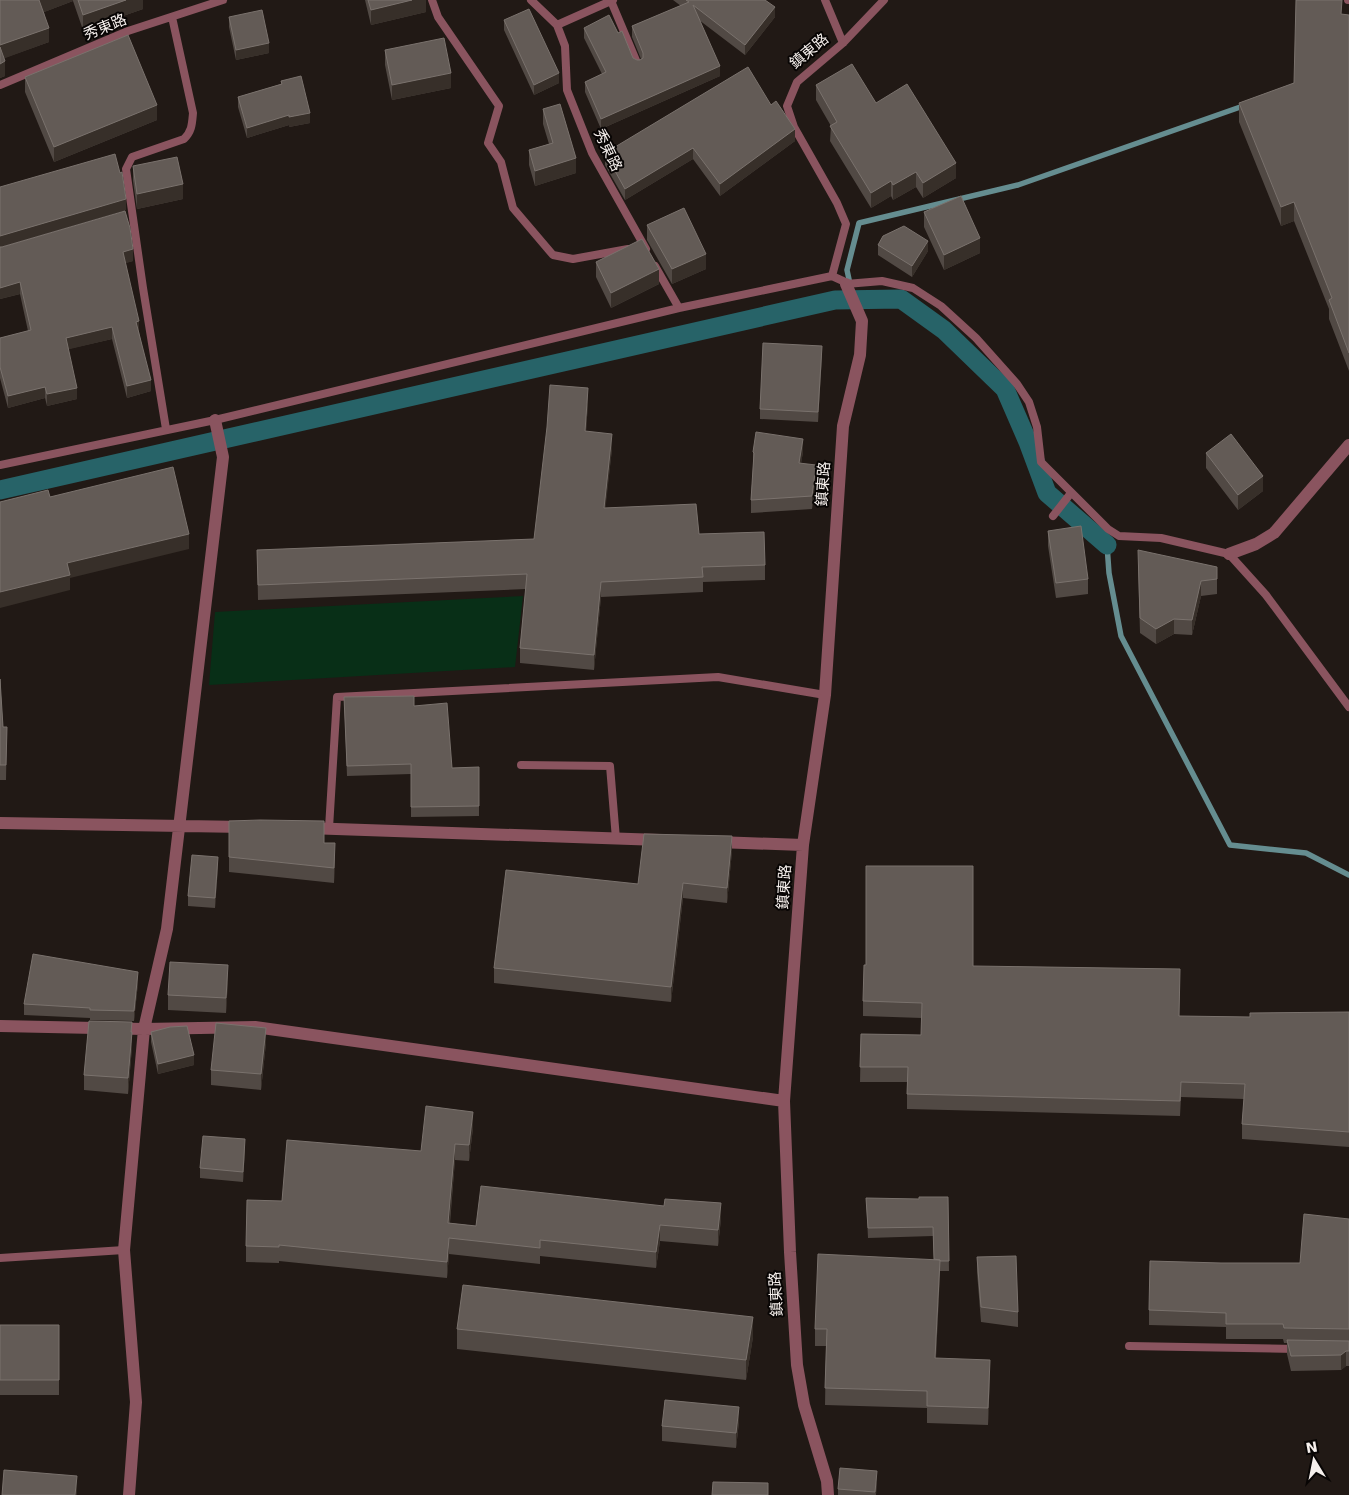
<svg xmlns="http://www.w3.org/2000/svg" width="1349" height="1495" viewBox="0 0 1349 1495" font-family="'DejaVu Sans','Noto Sans TC',sans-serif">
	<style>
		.green { fill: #082f17 }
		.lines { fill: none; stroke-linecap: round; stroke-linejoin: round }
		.stream { stroke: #658d90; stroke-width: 5.5 }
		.canal { stroke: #276368; stroke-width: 19 }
		.lane { stroke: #8a545f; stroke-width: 8 }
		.street { stroke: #8a545f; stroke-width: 12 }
		.wall { fill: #514944 }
		.shaded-wall { fill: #372f29 }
		.building { fill: #635b56; stroke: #7a726d }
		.labels { text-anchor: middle; stroke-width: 4; stroke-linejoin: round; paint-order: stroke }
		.street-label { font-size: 15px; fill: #f5efec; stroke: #080504 }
	</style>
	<rect width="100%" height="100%" fill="#211915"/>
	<path class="green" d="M523 596 515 667 209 685 215 612Z"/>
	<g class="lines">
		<path class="stream" d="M850 284 847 270 859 223 1018 185 1246 105
			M1107 545 1109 573 1121 636 1230 845 1306 853 1349 875"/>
		<path class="canal" d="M0 490 835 300 901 299 944 330 1005 389 1028 442 1047 493 1107 545"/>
		<path class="lane" d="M432 0 438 17 499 106 488 143 501 162 513 208 553 255 573 259 628 249
			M531 0 557 25 565 46 567 90 592 153 646 249
			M825 0 843 43
			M1348 0H1349
			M611 1 638 65
			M557 25 613 0
			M0 85 128 31 223 0
			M655 266 679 308
			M832 276 846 224 837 203 794 127 787 106 797 82 843 43 884 0
			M166 429 143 288 126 169 132 157 184 139C192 131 192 124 193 113L172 17
			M0 465 215 420 679 308 832 276 843 281 846 284 882 281 913 288 941 306 976 338 1017 384 1029 402 1037 427 1041 462 1108 529 1119 536 1161 538 1229 554 1266 595 1349 707
			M1053 516 1071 493
			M521 765 610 766 616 839
			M329 828 337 697 718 677 825 695
			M0 1258 124 1250
			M1129 1346 1297 1349"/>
		<path class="street" d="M1229 554 1256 544 1274 533 1349 445
			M0 823 245 827
			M307 828 660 840
			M717 842 803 845
			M0 1026 144 1029 255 1027 784 1101
			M129 1495 136 1402 124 1250 144 1029 167 929 223 457 215 420
			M828 1495 827 1481 804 1405 797 1365 790 1252 784 1101 803 845 825 695 843 426 860 355 862 321 846 284"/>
	</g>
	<path class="wall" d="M0 0H143V9L83 30 73 1 44 12 49 42 4 58 5 76 0 78Z
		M365 0H426V12L371 25Z
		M673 0H765L775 17 745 55 699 20 720 76 601 129 585 92V82L602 74 584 38V28L618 33 633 58 637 60H640L641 59 632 37V26L681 6Z
		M1342 14 1349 15V371L1329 319V309L1294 221 1281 226 1239 122V103L1294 83Z
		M229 17 269 53 236 60 229 27Z
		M504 20 559 83 534 95 504 30Z
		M385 50 451 88 392 100 385 65Z
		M25 77 157 120 54 162 25 92Z
		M281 81 310 123 289 127V125L247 138 238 107V97L281 84Z
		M816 85 876 103 956 178 923 198 916 187 893 200 891 196 871 208 830 141 831 126 816 100Z
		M771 105 795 141 720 196 693 159 625 200 605 165V153Z
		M543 109 576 173 535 186 529 165V150L549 144 543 124Z
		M133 166 183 199 137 209 133 181Z
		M0 187 126 210 1 247 133 261 125 263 151 391 127 398 112 339 68 349 77 399 47 406 45 398 8 408 0 378V338L28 331 20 294 0 299Z
		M924 212 980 253 944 270 924 227Z
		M647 225 706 269 672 284 647 240Z
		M878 245 928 251 912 277 878 255Z
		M596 262 659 284 611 308 596 277Z
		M822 356 818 422 760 419V409Z
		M588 403 586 432 612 449 605 508 699 534 765 565V580L703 582V592L601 597 594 670 520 663V648L526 589 258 600 257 550 534 539Z
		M753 452H803L801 463 816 479 812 509 751 513V500L753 466Z
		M1206 453 1263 491 1238 510 1206 468Z
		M1048 531 1088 579V594L1056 598 1048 546Z
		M1138 565 1217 567V594L1201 596 1192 635 1174 634 1156 644 1140 633Z
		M0 679 3 727H7L6 780H0Z
		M344 697 414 706 452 768 479 767V816L411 817V774L347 776Z
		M229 821 324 843 335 858 334 883 229 872Z
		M732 851 727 903 683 898 671 1002 494 983V968L638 884Z
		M218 867 215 908 188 906V896Z
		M973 966 1180 1016 1250 1017 1349 1012V1147L1242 1139V1124L1244 1099 1181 1097 1180 1116 907 1109V1082H860L861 1034 921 1035 922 1018 863 1016V1001Z
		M228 980 226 1013 168 1010V995Z
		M138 983 134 1021 90 1020V1018L24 1015V1004Z
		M132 1032V1047L128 1094 84 1090V1075Z
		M151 1032 194 1065 158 1074 151 1042Z
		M266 1043 261 1090 211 1085V1070Z
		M473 1128 469 1161 455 1160 450 1223 476 1226 721 1219 718 1246 660 1241 656 1268 540 1256V1264L449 1254 447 1278 279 1261V1263L246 1262V1246L421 1151Z
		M245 1150 243 1182 200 1178V1168Z
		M948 1197 949 1271H940L936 1358 990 1377 988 1425 927 1423V1408L825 1405 826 1346H815V1329L934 1259 933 1236 868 1238 866 1198 919 1199Z
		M1349 1219V1366H1346L1341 1370 1291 1371 1287 1354V1343H1284L1283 1339H1226V1327L1149 1325V1310L1221 1263H1300Z
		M977 1257 1018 1312V1327L981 1322 977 1272Z
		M0 1325H59V1395H0Z
		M457 1329 753 1337 746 1380 457 1349Z
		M739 1422 736 1448 662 1441V1426Z
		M877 1482 876 1495H838V1489Z"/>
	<path class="shaded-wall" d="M39 0H73V1L39 14Z
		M126 0H143V9L83 30V15Z
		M412 0H426V12L371 25V10Z
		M775 7V17L745 55V45Z
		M49 28V42L0 60V45Z
		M269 43V53L236 60V50Z
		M5 61V76L0 78V64Z
		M720 66V76L601 129V119Z
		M451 73V88L392 100V85Z
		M559 73V83L534 95V85Z
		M157 105V120L54 162V147Z
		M310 113V123L289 127V117Z
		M289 115V125L247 138V128Z
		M795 129V141L720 196V184Z
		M693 148V159L625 200V189Z
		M576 158V173L535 186V171Z
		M956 163V178L923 198V183Z
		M916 172V187L893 200V185Z
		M891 181V196L871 208V193Z
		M183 184V199L137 209V194Z
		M126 199V210L0 247V236Z
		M1294 202V221L1281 226V207Z
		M980 238V253L944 270V255Z
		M928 241V251L912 277V266Z
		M133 249V261L123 264V252Z
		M706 254V269L672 284V269Z
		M659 269V284L611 308V293Z
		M20 282V294L0 299V288Z
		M139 321V332L136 333V322Z
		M112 327V339L66 350V338Z
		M822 346V356L818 422V412Z
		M151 380V391L127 398V386Z
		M45 387V398L8 408V396Z
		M77 388V399L47 406V394Z
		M588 388V403L585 446V431Z
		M612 434V449L604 523V508Z
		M803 439V452L799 476V463Z
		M816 465V479L812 509V496Z
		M1263 476V491L1238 510V495Z
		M189 534V549L70 578V590L0 608V592L67 563Z
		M1201 581V596L1192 635V620Z
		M601 582V597L594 670V655Z
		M1174 619V634L1156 644V629Z
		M732 836V851L727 903V888Z
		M335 843V858L334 883V868Z
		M218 857V867L215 908V898Z
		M683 883V898L671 1002V987Z
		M228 965V980L226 1013V998Z
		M138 972V983L134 1021V1011Z
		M266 1028V1043L261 1090V1074Z
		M132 1032V1047L128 1094V1078Z
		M194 1055V1065L158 1074V1064Z
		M473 1112V1128L469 1161V1145Z
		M245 1139V1150L243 1182V1172Z
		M455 1144V1160L448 1239V1223Z
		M721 1203V1219L718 1246V1230Z
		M660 1225V1241L656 1268V1252Z
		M449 1238V1254L447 1278V1262Z
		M940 1260V1277L935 1375V1358Z
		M753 1317V1337L746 1380V1360Z
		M1346 1351V1366L1341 1370V1355Z
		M990 1360V1377L988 1425V1408Z
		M739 1407V1422L736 1448V1433Z
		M877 1471V1482L875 1495V1492Z
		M77 1476V1495H75Z"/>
	<path class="building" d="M0 0H39L49 28 0 45Z
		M78 0H126L83 15Z
		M368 0H412L371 10Z
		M686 0H765L775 7 745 45 693 5 720 66 601 119 585 82 606 72 584 28 609 15 618 33 622 31 633 58 637 60H640L643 58V53L632 26 689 2Z
		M1296 0H1342L1341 14 1349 15V353L1329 300 1332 298 1294 202 1281 207 1239 103 1294 83Z
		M529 9 559 73 534 85 504 20Z
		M262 10 269 43 236 50 229 17Z
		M128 35 157 105 54 147 25 77Z
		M444 38 451 73 392 85 385 50Z
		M0 47 5 61 0 64Z
		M852 64 876 103 907 84 956 163 923 183 916 172 893 185 891 181 871 193 830 126 837 122 816 85Z
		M748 67 771 105 776 101 795 129 720 184 693 148 625 189 605 153Z
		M301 76 310 113 289 117V115L247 128 238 97 282 84 281 81Z
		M560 104 576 158 535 171 529 150 553 143 543 109Z
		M115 154 120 173 122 172 126 199 0 236V187Z
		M177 157 183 184 137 194 133 166Z
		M961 196 980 238 944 255 924 212Z
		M684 208 706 254 672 269 647 225Z
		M125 211 130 228 133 249 123 252 139 321 136 322 151 380 127 386 112 327 66 338 77 388 47 394 45 387 8 396 0 367V338L31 330 20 282 0 288V247H2Z
		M904 226 928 241 912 266 878 245 883 236Z
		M642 239 659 269 611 293 596 262Z
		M763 343 822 346 818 412 760 409Z
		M550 385 588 388 585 431 612 434 604 508 696 504 699 534 764 532 765 565 702 567 703 577 601 582 594 655 520 648 527 574 258 585 257 550 534 539 547 427Z
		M756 432 803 439 799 463 816 465 812 496 751 500 754 453 753 452Z
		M1231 434 1263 476 1238 495 1206 453Z
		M173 467 189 534 67 563 70 575 0 592V502L48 490 50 497Z
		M1081 526 1088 579 1056 583 1048 531Z
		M1138 550 1217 567V579L1201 581 1192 620 1174 619 1156 629 1140 618Z
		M0 679 3 727H7L6 765H0Z
		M414 696V706L447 703 452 768 479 767V806L411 807V764L347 766 344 697Z
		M260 820 324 821V843H335L334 868 229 857V821Z
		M644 834 732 836 727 888 683 883 671 987 494 968 506 870 638 884Z
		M192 855 218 857 215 898 188 896Z
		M866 866H973V966L1180 969 1179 1016 1250 1017V1013L1349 1012V1132L1242 1124 1245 1084 1181 1082 1180 1101 907 1094 908 1067H860L861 1034 921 1035 922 1003 863 1001 864 965H866Z
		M33 954 138 972 134 1011 90 1010V1008L24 1004Z
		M170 962 228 965 226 998 168 995Z
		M89 1021 132 1022 131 1032H132L128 1078 84 1075Z
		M216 1023 266 1028 261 1074 211 1070Z
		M187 1026 194 1055 158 1064 151 1032 170 1027Z
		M426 1106 473 1112 469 1145 455 1144 448 1223 476 1226 481 1186 664 1206 665 1199 721 1203 718 1230 660 1225 656 1252 540 1240V1248L449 1238 447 1262 279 1245V1247L246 1246 247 1200 282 1201 287 1140 421 1151Z
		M203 1136 245 1139 243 1172 200 1168Z
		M919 1197H948L949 1261H940V1260L934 1259 933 1227 868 1228 866 1198 919 1199Z
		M1304 1214 1349 1219V1329L1284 1328 1283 1324H1226V1313L1149 1310 1150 1261 1221 1263H1300Z
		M818 1254 940 1260 935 1358 990 1360 988 1408 927 1406V1391L825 1388 827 1329H815Z
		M1016 1256 1018 1312 981 1307 977 1257Z
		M463 1285 753 1317 746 1360 457 1329Z
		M0 1325H59V1380H0Z
		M1287 1340 1349 1341V1351H1346L1341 1355 1291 1356Z
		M665 1400 739 1407 736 1433 662 1426Z
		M840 1468 877 1471 875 1492 838 1489Z
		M4 1470 77 1476 75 1495H2Z
		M713 1482 768 1483V1495H712Z"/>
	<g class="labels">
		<g class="street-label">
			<text transform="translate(105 27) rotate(-22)" y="5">秀東路</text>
			<text transform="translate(809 51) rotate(-40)" y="5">鎮東路</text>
			<text transform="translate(608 150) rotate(64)" y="5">秀東路</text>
			<text transform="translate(823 484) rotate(-86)" y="5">鎮東路</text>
			<text transform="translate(784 887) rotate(-86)" y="5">鎮東路</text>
			<text transform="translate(776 1294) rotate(-93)" y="5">鎮東路</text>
		</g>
	</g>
	<g transform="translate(1314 1460) rotate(350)" stroke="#080504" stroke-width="4" paint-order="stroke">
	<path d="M0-4L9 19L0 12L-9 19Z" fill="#f5efec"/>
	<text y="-8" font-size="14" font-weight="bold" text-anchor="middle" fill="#f5efec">N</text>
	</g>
</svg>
